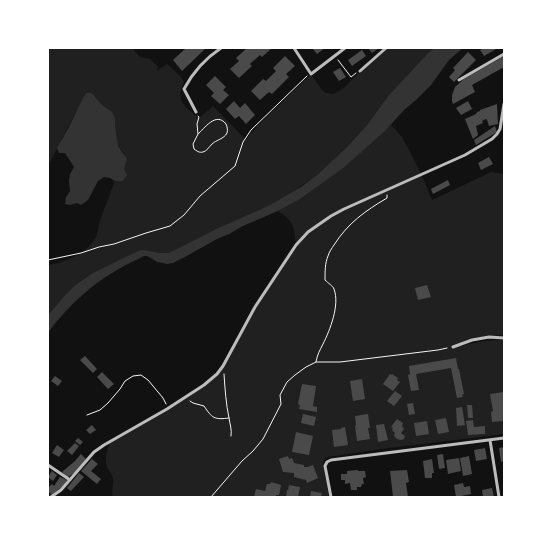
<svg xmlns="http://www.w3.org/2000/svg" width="552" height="545" viewBox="0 0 552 545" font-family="'Noto Sans',sans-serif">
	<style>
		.green { fill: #202020 }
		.water { fill: #333 }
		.building { fill: #4a4a4a }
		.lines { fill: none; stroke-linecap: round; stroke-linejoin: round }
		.path { stroke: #f5f5f5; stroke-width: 1 }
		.minor { stroke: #bcbcbc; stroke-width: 3 }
	</style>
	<rect width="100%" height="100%" fill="#111"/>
	<path class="green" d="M48 48H132L140 57 150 59 158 67 157 71 167 64 181 77 184 82C174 102 186 107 199 118L213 106 246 140 248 137 257 126 311 74 322 90 326 93 334 94 344 88 360 71 386 48H434L427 54 389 95 367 125 347 147 317 175 294 191 268 206 216 229 178 249 168 253H159L138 251 73 287 66 294 48 315V265C67 262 88 254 97 235 98 230 99 225 100 220 105 207 110 194 115 181H123L124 169 126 161 124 153 118 146 115 125V119L107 108 101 104 92 93H86L50 162 48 164Z
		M391 125 402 137 409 150 421 174 432 200 491 172 504 174V335C488 336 476 336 461 342L462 346C477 342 489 340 504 340V434L381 449 328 457 325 458 323 462 329 497H113C111 490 114 485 113 478 112 474 109 471 107 467 104 459 108 449 110 442L167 409 204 385 217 374 255 307 296 245C294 227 294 221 278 211L300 199 329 178 364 149Z"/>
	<path class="water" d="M434 48H463L449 60 431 85 416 100 404 110 385 131 342 169 300 199 278 211 243 226 229 234 217 239 185 257 173 263 167 264 163 263 157 262 151 258 147 256H144C139 258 135 261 130 263 97 279 69 304 48 333V315L66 294 73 287 93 273 138 251 143 250 159 253H168L177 249 216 229 268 206 301 187 317 175 347 147 367 125 389 95 427 54Z
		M86 93H92L101 104 112 112 115 119V125L118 146 127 159 124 169 127 175 123 181H115L110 178 104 177 98 181 88 200 81 205 77 203 70 205 65 204 66 197 70 191 69 180 70 174 74 167 65 153H59L57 148C59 143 63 139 65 134 73 121 78 106 86 93Z"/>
	<path class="building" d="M186 48H206L182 71 173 60Z
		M247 48H272L262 57 260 55 250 64 252 66 239 78 230 69 239 61 236 58Z
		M312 48H325L317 54Z
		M368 48H379L372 53Z
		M484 48H498L484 56 480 50Z
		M362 50 366 56 352 66 348 60Z
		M468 52 476 60 454 82 449 77 455 70 453 68Z
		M285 56 295 66 286 74 289 77 272 94 269 92 260 100 251 91 263 79 266 81 276 71 273 68Z
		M504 56V67L472 85 475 92 453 104 452 101V95L455 87 464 79Z
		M340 68 346 77 339 81 333 72Z
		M215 76 226 87 223 90 229 95 220 104 211 96 214 93 206 85Z
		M234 101 240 108 245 103 255 115 246 124 239 116 235 119 226 109Z
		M468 101 472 109 461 115 456 108Z
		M497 104 498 124 489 126 487 120 486 119 482 121 483 123 476 126 478 135 473 139 465 119 476 114 477 112 480 111V110Z
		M495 126 497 132 476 145 474 140Z
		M489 157 493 164 481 170 478 163Z
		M448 180 450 185 433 194 431 189Z
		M427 285 431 297 418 300 415 288Z
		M85 356 97 369 93 373 80 360Z
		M456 358 458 369H459L464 394 462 395 463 397 457 398 451 368 416 374 419 390 411 391 408 375 410 374 409 366Z
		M102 372 114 384 108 389 97 377Z
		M390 374 391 375 392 374 398 378 397 380 400 382 393 391 383 384Z
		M55 376 62 381 58 386 51 381Z
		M362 379 365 399 353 401 350 381Z
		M302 384 316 386 313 406 317 407V412L299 409 300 405 298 404Z
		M395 391 402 396 394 406 387 401Z
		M504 392V421L492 422 491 412 493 411 490 394Z
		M413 403 415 414 409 415 407 404Z
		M467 405H472L473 418H468Z
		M462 407 465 425 457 426 456 408Z
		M303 414 316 417 314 426 301 423Z
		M368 414 370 428H368L370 439 357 441 355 426 356 425 355 416Z
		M446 418 449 432 438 434 435 420Z
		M397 419 403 423 402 426 404 429 401 433 405 436 404 439 401 440 397 439 395 437 394 435 395 433 392 430 393 428 391 427Z
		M473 420 474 427 485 426V434L468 435 466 421Z
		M427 421 429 434 416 436 414 423Z
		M384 424 388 440 378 442 376 425Z
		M92 425 96 430 90 434 86 430Z
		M345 427 348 445 334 447 332 430 341 429V428Z
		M296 432 313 436 309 455 292 452Z
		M78 438 83 442 80 445 75 441Z
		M75 443 79 446 72 455 67 451Z
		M57 445 64 450 59 457 52 453Z
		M504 447V461L501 462 499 448Z
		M485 448 487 459 476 461 474 450Z
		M81 454 86 459 75 472 67 478 62 472 75 461Z
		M443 454 445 468 439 469 437 455Z
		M288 456 289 459 292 458 294 463 304 465V467H308L313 465 318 478 307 483 306 480 294 477V473L283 472 279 459Z
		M469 456 472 474 463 476 460 458Z
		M459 458 461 471 448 474 446 460Z
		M92 459 98 464 91 471 101 479 97 484 81 471Z
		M432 459 434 473H432V478H425L423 461Z
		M358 470V471H365L366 477 363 478 364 484H362L361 487H357V490H351L350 483 345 484V480H341V474H347V471Z
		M407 470 409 482 406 483 408 497H393L390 471Z
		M52 471 57 475 53 481 48 477Z
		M79 473 84 477 71 491 67 488Z
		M60 477 67 480 64 485 52 495 48 491V488L52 484 54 486Z
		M271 482 281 485 279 495H276V497H254L256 489 265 491 267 484H270Z
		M463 483 464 487 470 486 471 494 456 497 454 485Z
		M289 485 300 487 298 497H286L287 490H288Z
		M492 488 494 497H483L482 490Z
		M311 491 322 493 321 497H310Z"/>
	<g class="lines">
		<path class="path" d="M338 60 351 77 356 73
			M198 134C204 129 216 111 226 124 227 126 228 130 227 133 224 139 216 140 212 144 209 147 207 151 203 152 199 153 197 151 194 149L193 144 198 134 197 124 199 117 198 116
			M48 260 81 253 99 247 114 244 146 233 170 226 184 215 200 196 235 166 243 142 251 130 307 76
			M316 362C317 355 320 350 323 344 330 330 340 305 334 289 333 286 328 283 325 280 325 272 325 263 328 256 329 252 332 248 334 245 348 223 365 211 387 198V195
			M224 374C225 389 226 404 229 418 230 425 232 429 231 436
			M190 401 193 403 204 406C212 418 214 420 229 418
			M87 415 100 410 108 403 120 389 125 381 133 376 141 375 148 380 163 398 166 404
			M211 497 242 461 253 451 263 439 281 404 280 395 287 382 295 375 306 367 316 362H340L438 350 447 348"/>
		<path class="minor" d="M294 48 311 74 345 48
			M360 71 386 48
			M459 80 504 54
			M196 112 184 89C193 72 206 58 221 48
			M453 347 472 340 489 337 504 338
			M490 440 499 497
			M48 465 70 480
			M51 497 61 490 94 452 104 445 167 409 204 385 217 374 223 366 255 307 296 245 308 232 331 216 344 209 465 155 492 139 497 134 500 129 504 104
			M331 497 325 466 327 462 331 460 504 438"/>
	</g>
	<rect width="552" height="545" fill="none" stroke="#ffffff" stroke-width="98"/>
</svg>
